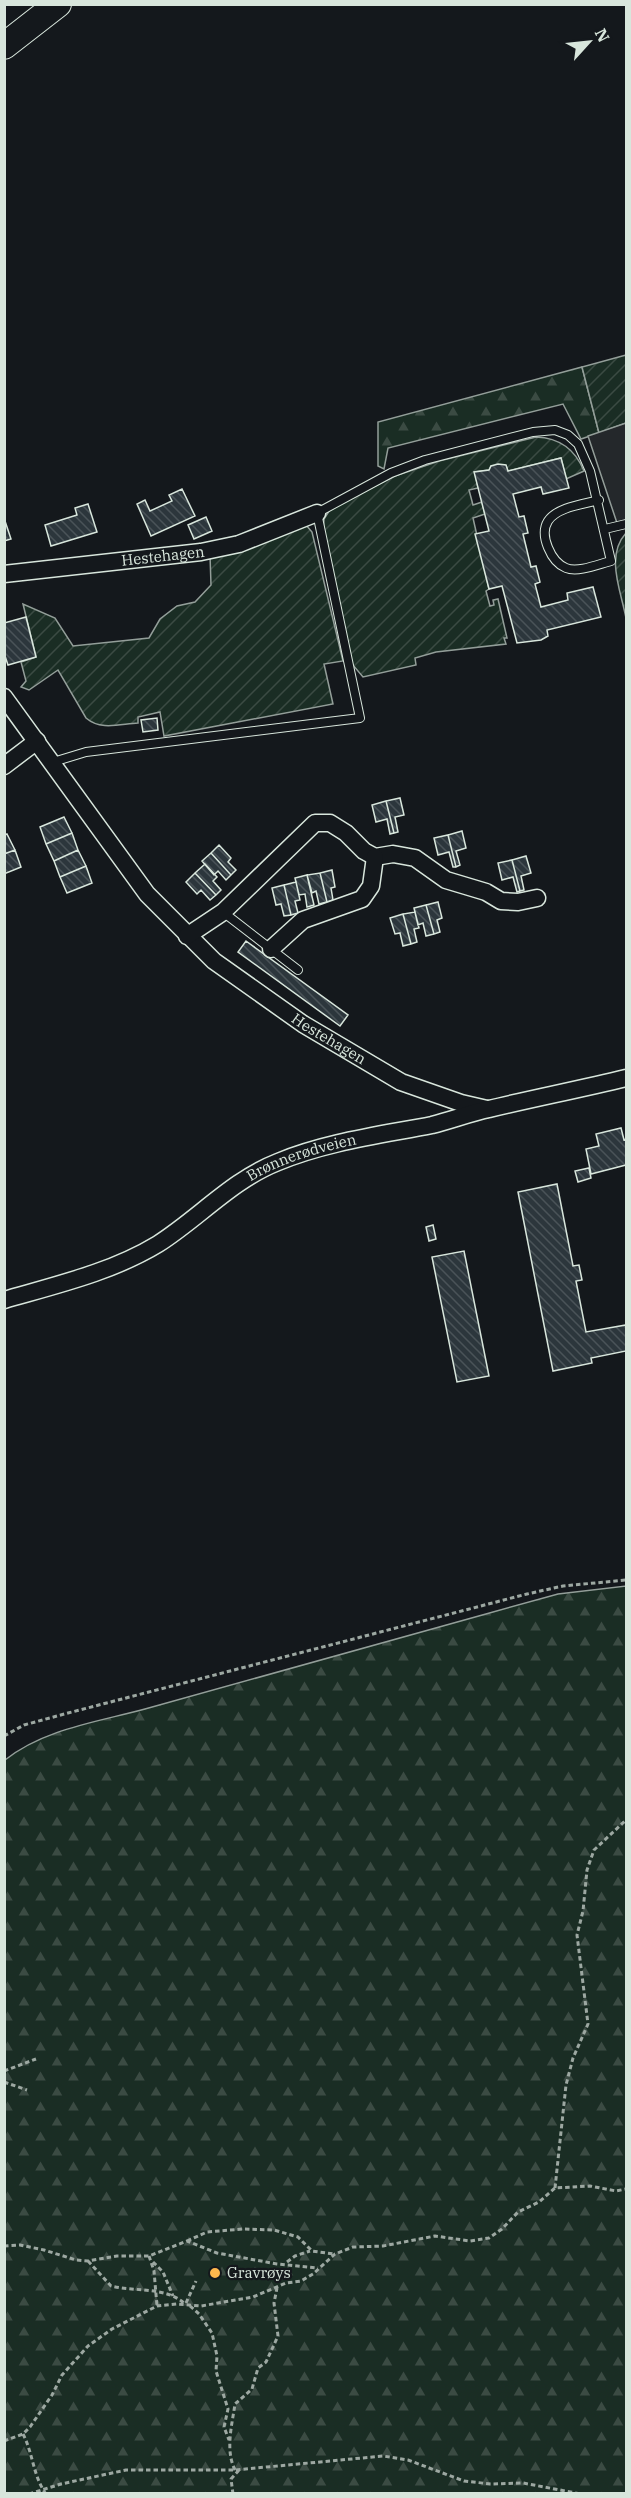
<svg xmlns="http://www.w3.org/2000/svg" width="631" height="2498" viewBox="0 0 631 2498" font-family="'IBM Plex Serif',serif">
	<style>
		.forest { fill: url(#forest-firs); stroke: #939e99; stroke-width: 1.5 }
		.garden { fill: url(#garden-furrows); stroke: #939e99; stroke-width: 1.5 }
		.parking { fill: #24282b; stroke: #939e99; stroke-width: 1.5 }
		.building { fill: url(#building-back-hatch); stroke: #d8e6dc; stroke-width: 1.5 }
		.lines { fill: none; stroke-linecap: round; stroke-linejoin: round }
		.lane-casing { stroke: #d8e6dc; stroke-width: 10 }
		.street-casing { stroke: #d8e6dc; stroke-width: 19 }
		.primary-casing { stroke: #d8e6dc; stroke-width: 28 }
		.path { stroke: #9da8a2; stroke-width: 3; stroke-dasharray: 4.5 3; stroke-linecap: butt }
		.lane { stroke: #14181c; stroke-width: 8 }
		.street { stroke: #14181c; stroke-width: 16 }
		.primary { stroke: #14181c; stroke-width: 26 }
		.poi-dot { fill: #ffb74d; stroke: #14181c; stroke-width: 2 }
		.labels { text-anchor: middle; stroke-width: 4.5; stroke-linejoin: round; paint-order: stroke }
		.street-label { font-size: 15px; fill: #d8e6dc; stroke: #14181c }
		.poi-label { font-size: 15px; fill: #d8e6dc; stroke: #14181c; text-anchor: start }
	</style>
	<defs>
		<pattern id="forest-firs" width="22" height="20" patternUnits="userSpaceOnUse" patternTransform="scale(1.5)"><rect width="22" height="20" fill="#1a2d24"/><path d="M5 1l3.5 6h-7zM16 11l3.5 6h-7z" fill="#3b4b43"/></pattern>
		<pattern id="garden-furrows" width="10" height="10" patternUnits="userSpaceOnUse" patternTransform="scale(1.5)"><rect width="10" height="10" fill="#1a2d24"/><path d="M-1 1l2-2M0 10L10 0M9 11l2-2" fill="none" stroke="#3b4b43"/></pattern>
		<pattern id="building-back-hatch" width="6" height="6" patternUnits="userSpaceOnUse" patternTransform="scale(1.5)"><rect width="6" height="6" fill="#2c363c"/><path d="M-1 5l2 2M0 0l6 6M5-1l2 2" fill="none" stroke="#4a5358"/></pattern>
	</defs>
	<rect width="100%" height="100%" fill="#14181c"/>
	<path class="forest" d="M582 367 599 433 581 439 563 404 388 448 384 469 378 466V422Z
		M626 1586V2493H5V1760C44 1729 97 1722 145 1709 282 1671 420 1632 558 1594Z"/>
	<path class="garden" d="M626 355V423L599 433 582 367Z
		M536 437C560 438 575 449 584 471L566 479 561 458 508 471 506 466H491L489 470 475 472 478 488 469 490 473 505 482 502 485 514 473 518 489 589 486 591 490 606 494 605 493 600 498 599 507 638H504L506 644 436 652 415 658 416 665 363 677 352 664 323 535 324 519 331 508 395 476 439 461Z
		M306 525 312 532 343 661 324 664 333 704 164 736 160 712 138 717V723C120 724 101 731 86 718L58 670 29 690 21 687 26 681 21 662 36 657 23 604 55 618 73 646 149 638 160 619 177 606 195 602 211 585 210 555Z
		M626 533V618C621 591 605 556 626 533Z"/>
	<path class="parking" d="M626 423V520L617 523 588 436Z"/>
	<path class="building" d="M561 458 569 488 543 494 541 487 513 494 519 517 524 516 528 533 523 534 531 567 536 566 540 582 535 584 541 607 568 600 567 593 593 587 601 617 547 630 548 636 541 640 517 643 502 586 489 589 475 534 489 531 474 472 489 470 491 466 498 464 506 465 508 471Z
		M182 489 195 516 151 536 137 504 145 500 150 511 172 501 169 495Z
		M88 504 97 532 51 546 45 525 77 515 75 508Z
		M206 517 212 531 194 539 188 525Z
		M4 518 11 539 4 541Z
		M26 617 36 657 8 665 4 653V623Z
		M157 718 158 730 143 732 141 720Z
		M400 798 404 815 395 817 398 832 394 833 386 801Z
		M386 801 394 833 390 834 387 819 376 822 372 805Z
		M64 817 72 833 46 844 40 827Z
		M462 831 466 848 456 851 460 865 456 867 448 835Z
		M72 833 78 850 54 861 46 844Z
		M7 834 15 850 4 854V835Z
		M448 835 456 867H453L449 852 438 855 434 838Z
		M219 845 231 858 228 862 236 870 231 875 211 853Z
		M15 850 21 867 4 874V854Z
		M78 850 86 866 60 877 54 861Z
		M211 853 231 875 226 880 218 871 214 875 202 861Z
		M526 856 531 873 521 876 524 890 520 891 512 860Z
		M512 860 520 891 517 892 513 877 502 880 498 863Z
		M205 864 217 877 213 881 221 890 216 895 195 873Z
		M86 866 92 883 67 893 60 877Z
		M332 870 335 887 331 888 333 900 327 902 320 873Z
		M195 873 216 895 210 900 201 890 197 894 186 882Z
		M320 873 327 902 319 904 316 891 312 893 307 875Z
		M307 875 314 905 307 907 305 894 299 895 295 878Z
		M296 882 300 900 295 901 298 913 291 915 284 885Z
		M284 885 291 915 284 916 281 904 276 905 272 888Z
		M438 902 442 918 437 920 440 932 434 934 426 905Z
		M426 905 434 934 426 936 423 923 418 925 414 908Z
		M415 912 419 928 414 929 417 942 411 944 403 914Z
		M403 914 411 944 403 946 400 933 395 934 390 918Z
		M246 941 348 1015 340 1026 238 952Z
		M621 1128 624 1140 626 1139V1168V1165L591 1174 586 1149 599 1146 596 1134Z
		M589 1168 591 1178 578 1182 575 1171Z
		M557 1184 573 1266 579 1265 582 1280 576 1281 586 1332 626 1325V1351L591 1358 592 1363 553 1371 518 1192Z
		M433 1225 436 1239 429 1241 426 1227Z
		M464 1251 489 1376 457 1382 432 1257Z"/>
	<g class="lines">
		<defs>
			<path id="lane" d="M605 529 626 524
				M53 762 86 752 360 718 317 513 391 473 425 460 533 432 555 430 568 435 578 444 590 471 611 561C599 564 578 573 566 568 551 562 539 535 548 521 557 507 584 504 599 500
				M223 912 298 970"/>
			<g id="street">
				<path id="s1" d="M4 574 201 552 239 544 317 513"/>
				<path id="s2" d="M4 697 147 894 214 961 303 1024 401 1082 461 1103 487 1109"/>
				<path d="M4 766 37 741"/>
				<path d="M187 936 223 912 315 823H330L346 833 364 851 375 857 393 854 415 858 446 880 486 892 501 901 518 902 537 898"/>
				<path d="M271 949 303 920 362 899 371 886 375 857"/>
				<path id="s3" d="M4 1300C56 1285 112 1272 158 1244 199 1218 232 1180 278 1162 326 1142 381 1135 432 1125 452 1120 470 1113 489 1109 535 1098 581 1089 626 1078"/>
			</g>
			<path id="primary" d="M4 46 58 4"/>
		</defs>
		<use href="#lane" class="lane-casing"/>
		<use href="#street" class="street-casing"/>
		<use href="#primary" class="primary-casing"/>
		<path class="path" d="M4 1736 24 1725 68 1713 527 1594 563 1586 626 1580
			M4 2071 36 2059
			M4 2082 27 2090
			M555 2188 566 2085 573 2058 588 2024 577 1935 583 1911 587 1870 594 1850 626 1820
			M187 2241 207 2232 242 2229 274 2230 298 2237 312 2251 334 2254
			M4 2246 20 2245 44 2250 76 2260 88 2261 117 2256H149L187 2241 217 2253 277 2264 318 2268
			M149 2256 154 2271 157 2306
			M88 2261 111 2286C134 2292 166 2286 185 2304
			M153 2262 163 2272 173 2296
			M287 2262 295 2256 310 2251
			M186 2303 196 2281
			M190 2306 199 2314 212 2333 217 2356 216 2371 228 2409 224 2427 229 2440
			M23 2434C33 2453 33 2476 46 2494
			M4 2441 23 2434 30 2427 52 2395 62 2375 88 2346 112 2329 157 2306 177 2304 201 2306 253 2297 286 2283 301 2281 313 2274 335 2254 353 2247 383 2246 435 2236 470 2241 489 2238 502 2229 518 2212 539 2202 555 2188 590 2186 616 2191 626 2189
			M235 2470C225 2450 232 2425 235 2404L252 2389 258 2368 266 2362 278 2336 274 2303 277 2288
			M29 2494 61 2484 126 2470H235L383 2456 408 2460 464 2481 491 2484 523 2483 581 2494
			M233 2494 231 2479 239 2470"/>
		<use href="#lane" class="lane"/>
		<use href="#street" class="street"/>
		<use href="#primary" class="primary"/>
	</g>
	<circle class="poi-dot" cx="215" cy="2273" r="6"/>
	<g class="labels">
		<g class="street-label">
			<text dy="5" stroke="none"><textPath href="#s1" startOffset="160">Hestehagen</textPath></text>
			<text dy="5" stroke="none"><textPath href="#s2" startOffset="477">Hestehagen</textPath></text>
			<text dy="5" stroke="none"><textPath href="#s3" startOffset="334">Brønnerødveien</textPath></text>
		</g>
		<g class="poi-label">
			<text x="227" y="2278">Gravrøys</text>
		</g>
	</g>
	<rect width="631" height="2498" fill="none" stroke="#d8e6dc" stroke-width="12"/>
	<g transform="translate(589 42) rotate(63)" stroke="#14181c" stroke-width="4.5" paint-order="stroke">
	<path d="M0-4.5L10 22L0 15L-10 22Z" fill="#d8e6dc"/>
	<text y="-9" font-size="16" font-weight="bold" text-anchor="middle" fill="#d8e6dc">N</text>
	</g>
</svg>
